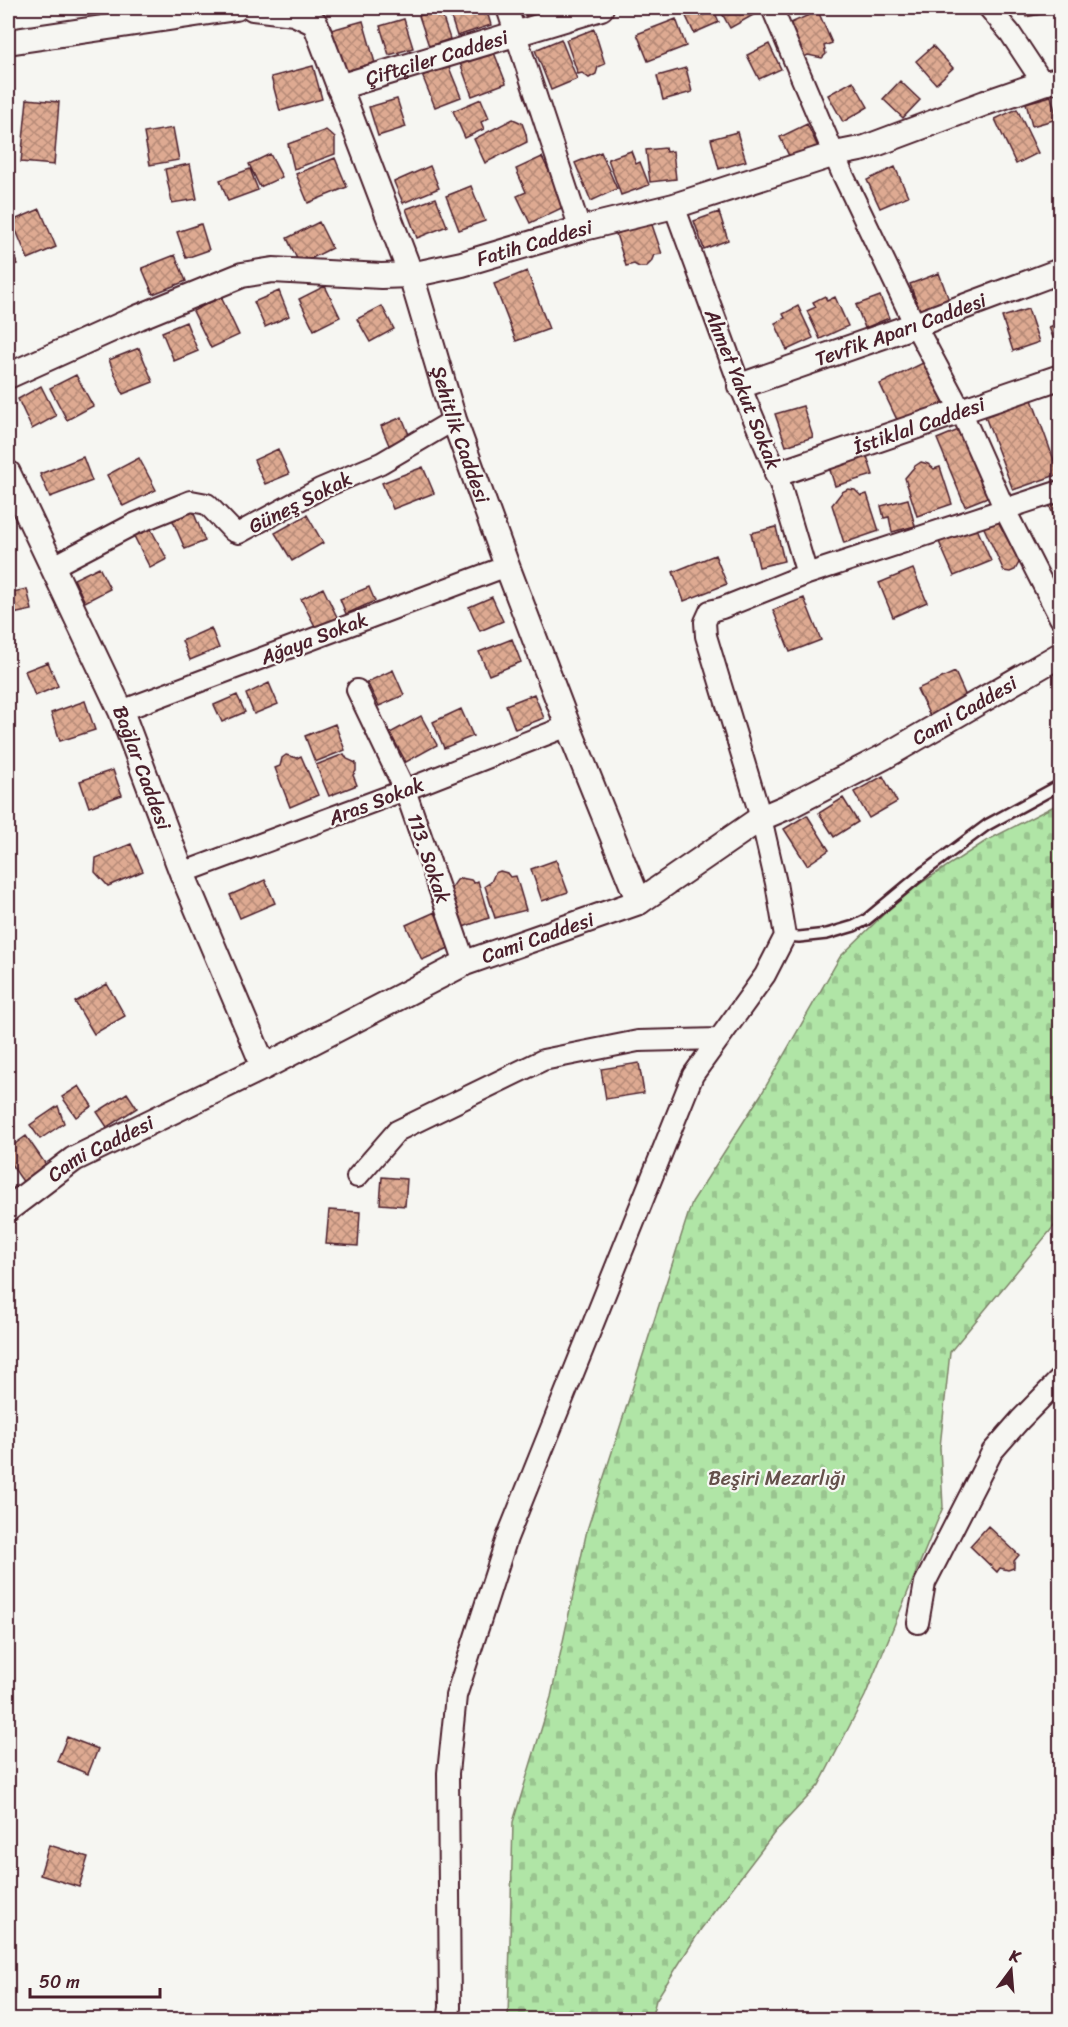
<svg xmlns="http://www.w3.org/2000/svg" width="1068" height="2027" viewBox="0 0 1068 2027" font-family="Sriracha,sans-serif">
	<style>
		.cemetery { fill: url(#cemetery-stones); stroke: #7d8268; stroke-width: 1.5 }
		.building { fill: url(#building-cross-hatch); stroke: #4a1f2b; stroke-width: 1.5 }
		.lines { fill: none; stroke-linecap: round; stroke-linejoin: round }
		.service-casing { stroke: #4a1f2b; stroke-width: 14 }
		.minor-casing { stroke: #4a1f2b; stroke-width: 24 }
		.tertiary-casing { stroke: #4a1f2b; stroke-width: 28 }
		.service { stroke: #f6f6f2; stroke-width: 9 }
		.minor { stroke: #f6f6f2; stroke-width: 20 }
		.tertiary { stroke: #f6f6f2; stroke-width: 24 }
		.labels { text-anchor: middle; stroke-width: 4.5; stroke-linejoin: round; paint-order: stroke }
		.street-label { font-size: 20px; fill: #4a1f2b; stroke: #f6f6f2 }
		.park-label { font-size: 20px; fill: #64504a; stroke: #f6f6f2 }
	</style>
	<defs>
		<pattern id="cemetery-stones" width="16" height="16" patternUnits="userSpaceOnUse" patternTransform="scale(1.5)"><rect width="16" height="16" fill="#b0e5a6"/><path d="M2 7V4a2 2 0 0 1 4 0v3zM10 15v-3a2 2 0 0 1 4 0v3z" fill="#99c48f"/></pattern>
		<pattern id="building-cross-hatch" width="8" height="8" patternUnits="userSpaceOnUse" patternTransform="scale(1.5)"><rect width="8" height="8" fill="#deaa92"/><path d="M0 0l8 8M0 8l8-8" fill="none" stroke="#b68a77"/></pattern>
	</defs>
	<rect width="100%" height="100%" fill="#f6f6f2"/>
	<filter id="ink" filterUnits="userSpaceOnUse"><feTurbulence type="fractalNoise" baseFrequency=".0167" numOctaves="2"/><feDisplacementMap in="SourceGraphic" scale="12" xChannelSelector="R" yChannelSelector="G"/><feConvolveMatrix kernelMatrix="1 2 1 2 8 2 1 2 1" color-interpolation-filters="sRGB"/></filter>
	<g filter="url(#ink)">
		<path class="cemetery" d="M1060 803V1219L950 1352 940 1447 943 1507 865 1696 819 1785 775 1832 701 1929 656 2000 651 2019H508L513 1822 551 1697 587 1530 692 1202 762 1093 840 957 886 912 921 883 986 841Z"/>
		<path class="building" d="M448 8H486L491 25 457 36Z
			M523 8H547L548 11 527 18Z
			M682 8H713L719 22 694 33Z
			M719 8H763L764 9 730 28Z
			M1024 8H1057V11L1026 17Z
			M440 9 450 39 429 46 419 16Z
			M818 11 832 43 824 46 826 54 822 58 808 55 804 57 786 25Z
			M404 19 413 48 389 55 380 26Z
			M676 19 686 46 648 61 637 34Z
			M363 21 375 63 343 72 331 30Z
			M594 29 605 64 598 67 596 74 589 78 582 73 578 74 566 40Z
			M561 39 577 79 551 90 535 50Z
			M769 44 781 69 759 79 747 55Z
			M933 46 953 68 936 84 916 61Z
			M493 50 506 83 472 96 460 63Z
			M448 65 461 97 435 107 422 75Z
			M313 66 322 99 280 111 271 77Z
			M686 68 692 92 663 100 657 76Z
			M853 81 868 107 843 122 828 95Z
			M900 81 920 100 903 118 883 99Z
			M1051 96 1057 119 1032 126 1026 103Z
			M27 99 59 102 54 165 21 162Z
			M397 99 406 127 378 136 369 107Z
			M481 99 489 118 481 122 484 129 465 138 453 111Z
			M1017 109 1038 153 1016 164 995 119Z
			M513 119 522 123 526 134 527 142 485 163 474 139Z
			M807 124 818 147 791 160 780 137Z
			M173 128 179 160 150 165 144 133Z
			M326 130 335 138V154L294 169 288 144Z
			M737 132 746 161 719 169 711 139Z
			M665 148 666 152 673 151 676 179 650 182 646 150Z
			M631 151 636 164 640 162 649 185 621 195 608 159Z
			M601 152 617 189 591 201 575 163Z
			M270 154 282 177 260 187 249 164Z
			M542 157 566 206 530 223 517 196 526 192 516 169Z
			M335 158 347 187 308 203 296 174Z
			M190 164 197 199 172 203 165 169Z
			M430 166 439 188 403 203 394 182Z
			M895 167 908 196 880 208 867 180Z
			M250 169 258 190 228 201 220 180Z
			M471 186 485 221 459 230 446 196Z
			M436 198 447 226 417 238 406 209Z
			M40 209 56 247 28 259 12 221Z
			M719 212 728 240 704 249 694 221Z
			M319 222 332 248 308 260 305 257 298 261 287 238Z
			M651 222 662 254 654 255 651 262 646 267H639L634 264 626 266 616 234Z
			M201 224 209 250 186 258 177 232Z
			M8 239 17 264 8 267Z
			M175 255 186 281 153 294 142 268Z
			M527 271 549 329 516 341 494 284Z
			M939 273 950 303 921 315 910 284Z
			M325 286 340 317 314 330 299 299Z
			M279 291 289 316 265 327 254 302Z
			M825 296 827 301 835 297 848 326 820 339 807 311 816 307 813 302Z
			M880 296 889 318 865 328 856 305Z
			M221 297 239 335 211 348 193 311Z
			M382 306 394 329 370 342 357 319Z
			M798 306 813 338 787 350 775 323 785 318 783 314Z
			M1028 309 1039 342 1013 351 1002 317Z
			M186 322 198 351 174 361 162 332Z
			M1060 323V356L1049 327Z
			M139 348 153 382 123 394 109 360Z
			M925 362 944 403 899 424 880 384Z
			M76 375 93 406 67 420 50 388Z
			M41 386 56 416 32 429 18 399Z
			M1030 394 1059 474 1013 490 983 411Z
			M803 406 813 437 786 446 775 414Z
			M402 417 410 437 389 445 381 426Z
			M961 429 990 496 965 506 937 439Z
			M278 449 289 474 265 484 254 460Z
			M866 453 873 475 835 486 828 464Z
			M83 457 92 481 50 497 40 474Z
			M139 458 156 490 123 506 107 475Z
			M921 462 928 464 934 469 940 467 952 504 917 516 905 478 915 466Z
			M423 467 434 493 393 509 382 483Z
			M848 489 855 490 861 496 867 494 879 531 844 543 832 505 842 492Z
			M908 499 915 526 892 532 889 517 884 518 881 506Z
			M1060 500V535L1049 504Z
			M193 511 205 541 185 549 172 519Z
			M307 515 323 543 292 561 275 533Z
			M1001 518 1022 557 1015 570 1010 572 1004 571 983 526Z
			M147 522 167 559 150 568 131 530Z
			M976 526 991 561 954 576 939 542Z
			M776 527 784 561 759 567 751 533Z
			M715 555 727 584 684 601 673 572Z
			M99 567 110 589 85 602 74 579Z
			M913 569 927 602 893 617 879 583Z
			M369 587 375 601 346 614 340 599Z
			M323 588 338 619 317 630 301 599Z
			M27 589 32 610 8 615V593Z
			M492 597 503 621 480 631 469 607Z
			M804 598 821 640 790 652 773 610Z
			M211 628 219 648 190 660 182 641Z
			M512 639 521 662 489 675 479 652Z
			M48 662 58 686 35 696 25 671Z
			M393 670 404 695 379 706 367 682Z
			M955 672 968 701 931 718 917 689Z
			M269 683 278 704 254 714 246 694Z
			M534 694 544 718 515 729 506 705Z
			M237 695 245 712 222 722 214 705Z
			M85 701 95 730 60 741 51 713Z
			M461 709 473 736 444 748 433 722Z
			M421 716 437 745 406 762 390 733Z
			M335 724 345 750 315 762 305 736Z
			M344 754 347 759 356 763V771L353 775 357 785 329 796 316 765Z
			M286 755 297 758 301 756 318 795 290 807 275 768 280 766 282 758Z
			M113 770 122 795 89 807 80 781Z
			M883 776 897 802 869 818 854 792Z
			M843 798 858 822 834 837 819 813Z
			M807 815 829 850 807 865 784 829Z
			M131 844 143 871 108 886 95 872 96 858Z
			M556 860 568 892 542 901 531 869Z
			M500 871 507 873 510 877 516 876 526 910 495 918 485 886 491 882 495 873Z
			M461 878 471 880 474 883 478 881 489 918 463 927 450 890 457 880Z
			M265 880 275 903 240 918 230 895Z
			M435 912 451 947 422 960 406 925Z
			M107 984 125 1016 94 1034 75 1002Z
			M639 1063 644 1093 606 1099 601 1069Z
			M79 1086 92 1106 76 1117 62 1097Z
			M127 1093 137 1108 107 1127 97 1112Z
			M58 1106 64 1123 40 1139 30 1125Z
			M26 1136 47 1166 24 1183 8 1160V1149Z
			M382 1177 407 1179 405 1206 380 1204Z
			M329 1210 360 1212 358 1246 326 1244Z
			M988 1526 1019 1555 1014 1561V1568L1008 1570 1000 1568 997 1572 970 1546Z
			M67 1737 98 1749 88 1774 57 1761Z
			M49 1845 88 1857 79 1887 40 1875Z"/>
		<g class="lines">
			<defs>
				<path id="service" d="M785 936 799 937 827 934 854 926 866 920 925 871 987 825 1060 785"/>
				<path id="minor" d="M507 8 580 229
					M772 8 842 173 915 325 961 411 1005 510 1060 618
					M989 8 1010 33 1043 83
					M674 206 740 386 777 474 807 574
					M52 567 134 524 191 501 207 504 233 531 239 533 320 489 381 463 454 420
					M357 690 405 790 465 963
					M121 711 507 566
					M182 873 405 790 568 726
					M357 1177 397 1131 543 1060 638 1041 719 1039
					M918 1623 925 1583 992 1452 1020 1420 1060 1379
					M448 2020 450 2008 448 1773 456 1696 507 1538 693 1075 765 975 785 936 776 883 761 818 706 636 705 622 710 611 722 608 807 574 1060 491"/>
				<g id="tertiary">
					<path id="s1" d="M253 8 294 13 315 23 411 275 454 420 507 566 568 726 639 902"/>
					<path d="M8 42 236 8"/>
					<path id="s2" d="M339 87 601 8"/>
					<path id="s3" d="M8 376 139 317 242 275 273 270 381 276 411 275 462 264 580 229 674 206 835 154 865 148 985 103 1043 83 1060 80"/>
					<path id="s4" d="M740 386 915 325 1060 271"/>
					<path id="s5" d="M8 473 121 711 182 873 264 1067"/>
					<path id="s6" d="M777 474 1060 377"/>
					<path id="s7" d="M8 1209 74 1159 264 1067 465 963 639 902 761 818 787 807 884 757 1060 655"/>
				</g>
			</defs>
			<use href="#service" class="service-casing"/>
			<use href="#minor" class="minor-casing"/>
			<use href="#tertiary" class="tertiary-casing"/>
			<use href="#service" class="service"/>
			<use href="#minor" class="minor"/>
			<use href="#tertiary" class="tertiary"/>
		</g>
	</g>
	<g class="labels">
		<g class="street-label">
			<text dy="7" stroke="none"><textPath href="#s2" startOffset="102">Çiftçiler Caddesi</textPath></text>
			<text dy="7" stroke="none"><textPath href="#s3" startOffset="552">Fatih Caddesi</textPath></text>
			<text dy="7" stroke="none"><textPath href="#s4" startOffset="170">Tevfik Aparı Caddesi</textPath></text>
			<text transform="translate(743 389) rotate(68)" y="7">Ahmet Yakut Sokak</text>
			<text dy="7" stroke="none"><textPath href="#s6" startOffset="150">İstiklal Caddesi</textPath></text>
			<text dy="7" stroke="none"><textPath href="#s1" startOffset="501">Şehitlik Caddesi</textPath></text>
			<text transform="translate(300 502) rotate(-27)" y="7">Güneş Sokak</text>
			<text transform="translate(314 638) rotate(-21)" y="7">Ağaya Sokak</text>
			<text dy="7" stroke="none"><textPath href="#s7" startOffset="1083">Cami Caddesi</textPath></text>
			<text dy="7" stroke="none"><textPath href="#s5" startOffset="324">Bağlar Caddesi</textPath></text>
			<text transform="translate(376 801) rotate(-21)" y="7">Aras Sokak</text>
			<text transform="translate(429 858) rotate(71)" y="7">113. Sokak</text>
			<text dy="7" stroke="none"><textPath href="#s7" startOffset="597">Cami Caddesi</textPath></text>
			<text dy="7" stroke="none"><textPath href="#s7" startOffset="111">Cami Caddesi</textPath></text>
		</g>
		<g class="park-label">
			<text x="777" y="1485">Beşiri Mezarlığı</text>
		</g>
	</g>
	<rect width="1068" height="2027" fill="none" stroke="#f6f6f2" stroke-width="30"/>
	<rect x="15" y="15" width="1038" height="1997" fill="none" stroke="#4a1f2b" stroke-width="2" filter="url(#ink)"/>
	<g transform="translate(1011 1970) rotate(16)" stroke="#f6f6f2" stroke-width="4.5" paint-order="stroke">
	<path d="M0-4.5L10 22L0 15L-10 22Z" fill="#4a1f2b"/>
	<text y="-9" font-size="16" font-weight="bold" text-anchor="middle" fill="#4a1f2b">K</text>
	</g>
	<path d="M30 1988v9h130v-9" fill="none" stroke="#4a1f2b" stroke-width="3"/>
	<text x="39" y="1988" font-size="18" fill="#4a1f2b" stroke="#f6f6f2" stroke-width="4.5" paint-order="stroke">50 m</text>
</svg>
